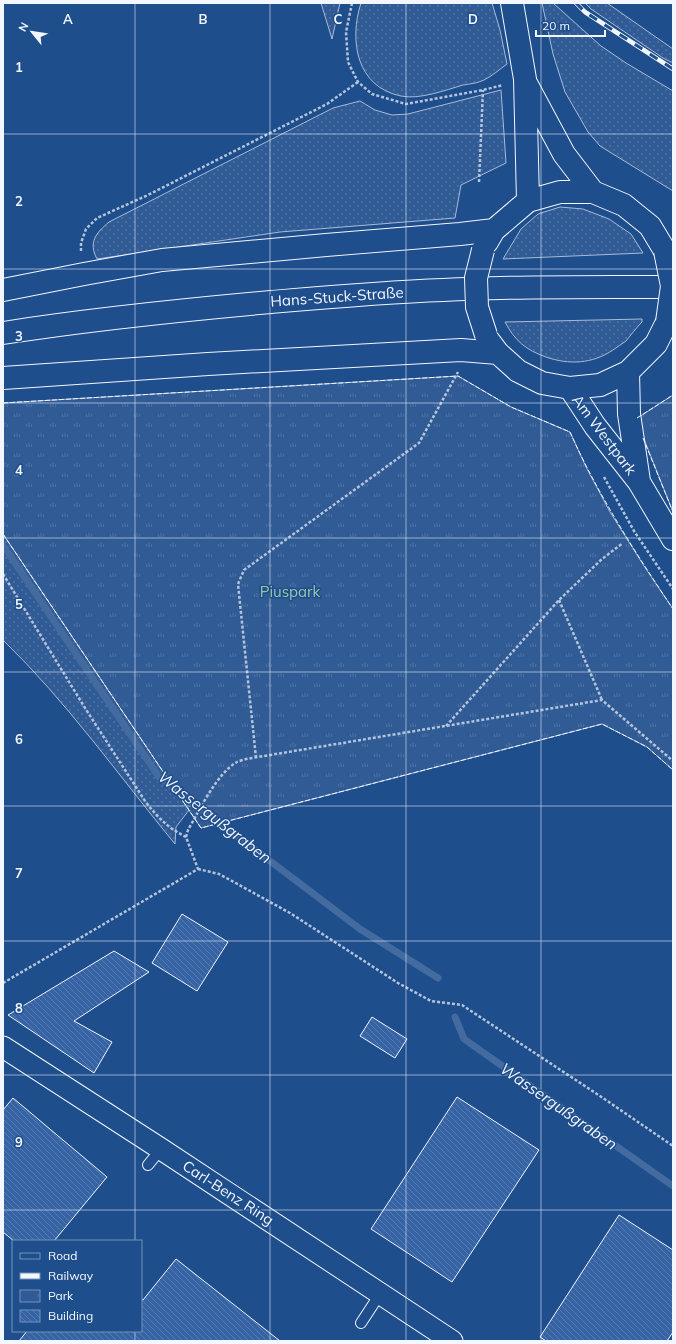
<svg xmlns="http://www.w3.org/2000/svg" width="676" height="1344" viewBox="0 0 676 1344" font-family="Mulish,sans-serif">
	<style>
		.grass { fill: url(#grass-dots); stroke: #a8bbd7 }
		.park { fill: url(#park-tufts); stroke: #a8bbd7 }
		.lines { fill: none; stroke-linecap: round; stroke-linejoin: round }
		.stream { stroke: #446ba0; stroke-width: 7 }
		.building { fill: url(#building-back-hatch); stroke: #f2f6ff }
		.lane-casing { stroke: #f2f6ff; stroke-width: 12 }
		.street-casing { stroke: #f2f6ff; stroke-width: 23 }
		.secondary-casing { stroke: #f2f6ff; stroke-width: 24 }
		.path { stroke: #b3c4dc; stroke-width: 2.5; stroke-dasharray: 3 2; stroke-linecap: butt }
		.lane { stroke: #1f4e8c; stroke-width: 10 }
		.street { stroke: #1f4e8c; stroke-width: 21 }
		.secondary { stroke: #1f4e8c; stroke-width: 22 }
		.rail-casing { stroke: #f2f6ff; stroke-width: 4.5 }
		.rail { stroke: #1f4e8c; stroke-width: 3; stroke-dasharray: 9; stroke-linecap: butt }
		.secondary-bridge-casing { stroke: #f2f6ff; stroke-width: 24; stroke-linecap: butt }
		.secondary-bridge { stroke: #1f4e8c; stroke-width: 22 }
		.fence { stroke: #f2f6ff; stroke-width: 1; stroke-dasharray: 5 2; stroke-linecap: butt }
		.grid { fill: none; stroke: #f2f6ff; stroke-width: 1; stroke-opacity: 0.55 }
		.labels { text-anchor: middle; stroke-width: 3; stroke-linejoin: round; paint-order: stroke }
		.street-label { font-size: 15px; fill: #f2f6ff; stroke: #1f4e8c }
		.park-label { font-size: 15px; fill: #97c8a6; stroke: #1f4e8c }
		.water-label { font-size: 16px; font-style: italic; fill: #f2f6ff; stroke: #1f4e8c }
		.grid-label { font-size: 13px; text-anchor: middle; font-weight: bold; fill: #f2f6ff; stroke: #1f4e8c; stroke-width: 3; stroke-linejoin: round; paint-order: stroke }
	</style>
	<defs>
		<pattern id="grass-dots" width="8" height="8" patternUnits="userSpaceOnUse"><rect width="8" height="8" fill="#305b95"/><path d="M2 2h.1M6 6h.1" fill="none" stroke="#4e73a5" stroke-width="1.8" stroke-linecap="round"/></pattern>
		<pattern id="park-tufts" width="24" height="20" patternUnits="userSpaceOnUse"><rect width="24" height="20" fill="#305b95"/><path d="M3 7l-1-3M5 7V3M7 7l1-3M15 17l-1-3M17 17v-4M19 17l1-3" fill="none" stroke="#4e73a5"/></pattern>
		<pattern id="building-back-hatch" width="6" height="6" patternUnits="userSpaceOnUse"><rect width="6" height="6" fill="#3563a3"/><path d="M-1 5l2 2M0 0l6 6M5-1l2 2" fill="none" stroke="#537ab1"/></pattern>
	</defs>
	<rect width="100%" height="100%" fill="#1f4e8c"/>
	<path class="grass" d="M321 3H340L332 39Z
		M361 3H492L500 30 507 64C500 69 492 76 484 80 478 83 470 84 463 85 446 90 419 100 401 96 356 87 349 40 361 3Z
		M542 3H553L601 46 626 63 673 91V191L600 146 588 132 565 92 553 54Z
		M585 3H607L673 49V63L663 58 591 9Z
		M501 90 506 163 461 185 455 218 280 232 97 259C88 242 96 233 109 222L333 108 360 101 375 110 392 115 408 114Z
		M560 207 583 209 609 219 631 234 643 253 503 259 521 229 538 214Z
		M642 319V322C636 328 631 335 626 341 622 344 617 347 613 350 592 364 569 365 546 357 526 350 515 341 505 322Z
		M3 534 189 810 176 827 175 844C119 776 67 702 3 640Z"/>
	<path class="park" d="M458 376 511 407 570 432 586 467 610 512 644 566 673 609V770L647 747 602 724 201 828 3 534V403Z
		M673 395V512L636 419Z"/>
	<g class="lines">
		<path class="stream" d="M3 545 159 777 360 929 438 978
			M455 1017 464 1039 673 1186"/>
	</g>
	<path class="building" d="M182 914 228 942 197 991 152 963Z
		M114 951 149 972 74 1021 112 1042 94 1073 8 1015Z
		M372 1017 407 1039 395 1058 360 1036Z
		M457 1097 539 1150 452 1282 371 1229Z
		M13 1098 107 1177 54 1241H14L3 1232V1110Z
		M619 1215 673 1250V1332L667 1341H546L540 1337Z
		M176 1259 280 1341H19L27 1331H141V1299L143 1300Z"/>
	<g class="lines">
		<defs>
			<path id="lane" d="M148 1165 161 1149
				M361 1323 380 1294"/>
			<path id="street" d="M3 1047 161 1149 452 1341"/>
			<path id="secondary" d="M512 3 525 79 528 201
				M527 85 564 154 593 192
				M487 242 494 230 528 201 560 192H593L624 205 650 226 665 251
				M3 290 84 274 162 260 326 245 460 234 494 230
				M3 333C92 319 182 310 271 302 329 297 386 292 443 290 520 286 596 287 673 287
				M489 341 498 353 518 371 542 383 570 388 600 385 628 372 656 344 667 322
				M628 372 629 414 639 481
				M3 378 208 364 461 350 498 353
				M570 388 595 426 639 482 673 539"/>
		</defs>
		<use href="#lane" class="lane-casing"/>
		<use href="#street" class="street-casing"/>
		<use href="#secondary" class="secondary-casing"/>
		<path class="path" d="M352 3 346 32 348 62 358 82 372 94 406 104 483 90 503 85
			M479 182 483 90
			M81 251V243L86 229 97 218 148 195 327 104 358 82
			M604 477 634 531 673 589
			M3 574 85 708 145 801C158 818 167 827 186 837
			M559 600 602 700
			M446 726 559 600 602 559 623 543
			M256 758 238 584 244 570 419 443 458 372
			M198 869 219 874 232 881 290 913 398 983 431 1001 462 1005 603 1098 673 1146
			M3 983 198 869 186 837 188 830C199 811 217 773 237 762 239 761 243 760 246 759L602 700 673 761"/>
		<use href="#lane" class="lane"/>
		<use href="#street" class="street"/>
		<use href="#secondary" class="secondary"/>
		<defs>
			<path id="rail" d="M576 3 585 12 673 69"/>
		</defs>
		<use href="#rail" class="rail-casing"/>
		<use href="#rail" class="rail"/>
		<defs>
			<path id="secondary-bridge" d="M483 250 476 278 477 307 486 335
				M665 251 672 286 667 322"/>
		</defs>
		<use href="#secondary-bridge" class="secondary-bridge-casing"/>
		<use href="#secondary-bridge" class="secondary-bridge"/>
		<path class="fence" d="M3 403 458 376 511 407 570 432C598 495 635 552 673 609
			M637 418 673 395
			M643 438 673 512
			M3 534 201 828 602 724 647 747 673 770"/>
	</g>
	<path class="grid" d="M135 3V1241M270 3V1341M406 3V1341M541 3V1341M3 134H673M3 269H673M3 403H673M3 538H673M3 672H673M3 806H673M3 941H673M3 1075H673M3 1210H673M135 1331V1341"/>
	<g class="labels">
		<g class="street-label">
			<text transform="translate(337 297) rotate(-4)" y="5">Hans-Stuck-Straße</text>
			<text transform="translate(604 435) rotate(53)" y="5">Am Westpark</text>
			<text transform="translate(228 1193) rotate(33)" y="5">Carl-Benz Ring</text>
		</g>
		<g class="park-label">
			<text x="290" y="597">Piuspark</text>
		</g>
		<g class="water-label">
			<text transform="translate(215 817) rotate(38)" y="6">Wassergußgraben</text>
			<text transform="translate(559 1106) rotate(35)" y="6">Wassergußgraben</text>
		</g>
	</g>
	<g class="grid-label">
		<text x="68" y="24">A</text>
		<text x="203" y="24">B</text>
		<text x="338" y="24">C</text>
		<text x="473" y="24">D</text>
		<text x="19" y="72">1</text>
		<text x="19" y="206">2</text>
		<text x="19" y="341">3</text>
		<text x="19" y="475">4</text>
		<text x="19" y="609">5</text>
		<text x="19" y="744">6</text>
		<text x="19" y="878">7</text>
		<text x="19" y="1013">8</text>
		<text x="19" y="1147">9</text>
	</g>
	<rect width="676" height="1344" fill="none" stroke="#f2f6ff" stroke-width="8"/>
	<rect x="12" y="1240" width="130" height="92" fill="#1f4e8c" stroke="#7391ba"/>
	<rect x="20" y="1253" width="20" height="6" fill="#1f4e8c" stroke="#7391ba"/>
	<text x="48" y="1260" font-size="12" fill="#f2f6ff">Road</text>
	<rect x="20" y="1273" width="20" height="6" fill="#f2f6ff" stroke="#7391ba"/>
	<text x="48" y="1280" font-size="12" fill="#f2f6ff">Railway</text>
	<rect x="20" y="1290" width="20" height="12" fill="url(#park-tufts)" stroke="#7391ba"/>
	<text x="48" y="1300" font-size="12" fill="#f2f6ff">Park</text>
	<rect x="20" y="1310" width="20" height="12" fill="url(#building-back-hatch)" stroke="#7391ba"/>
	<text x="48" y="1320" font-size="12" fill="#f2f6ff">Building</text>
	<g transform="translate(32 32) rotate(300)" stroke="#1f4e8c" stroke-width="3" paint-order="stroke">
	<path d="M0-3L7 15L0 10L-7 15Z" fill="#f2f6ff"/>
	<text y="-6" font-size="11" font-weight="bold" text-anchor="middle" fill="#f2f6ff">N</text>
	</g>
	<path d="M536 30v6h69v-6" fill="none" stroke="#f2f6ff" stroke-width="2"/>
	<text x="542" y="30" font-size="12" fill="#f2f6ff" stroke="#1f4e8c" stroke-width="3" paint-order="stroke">20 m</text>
</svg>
